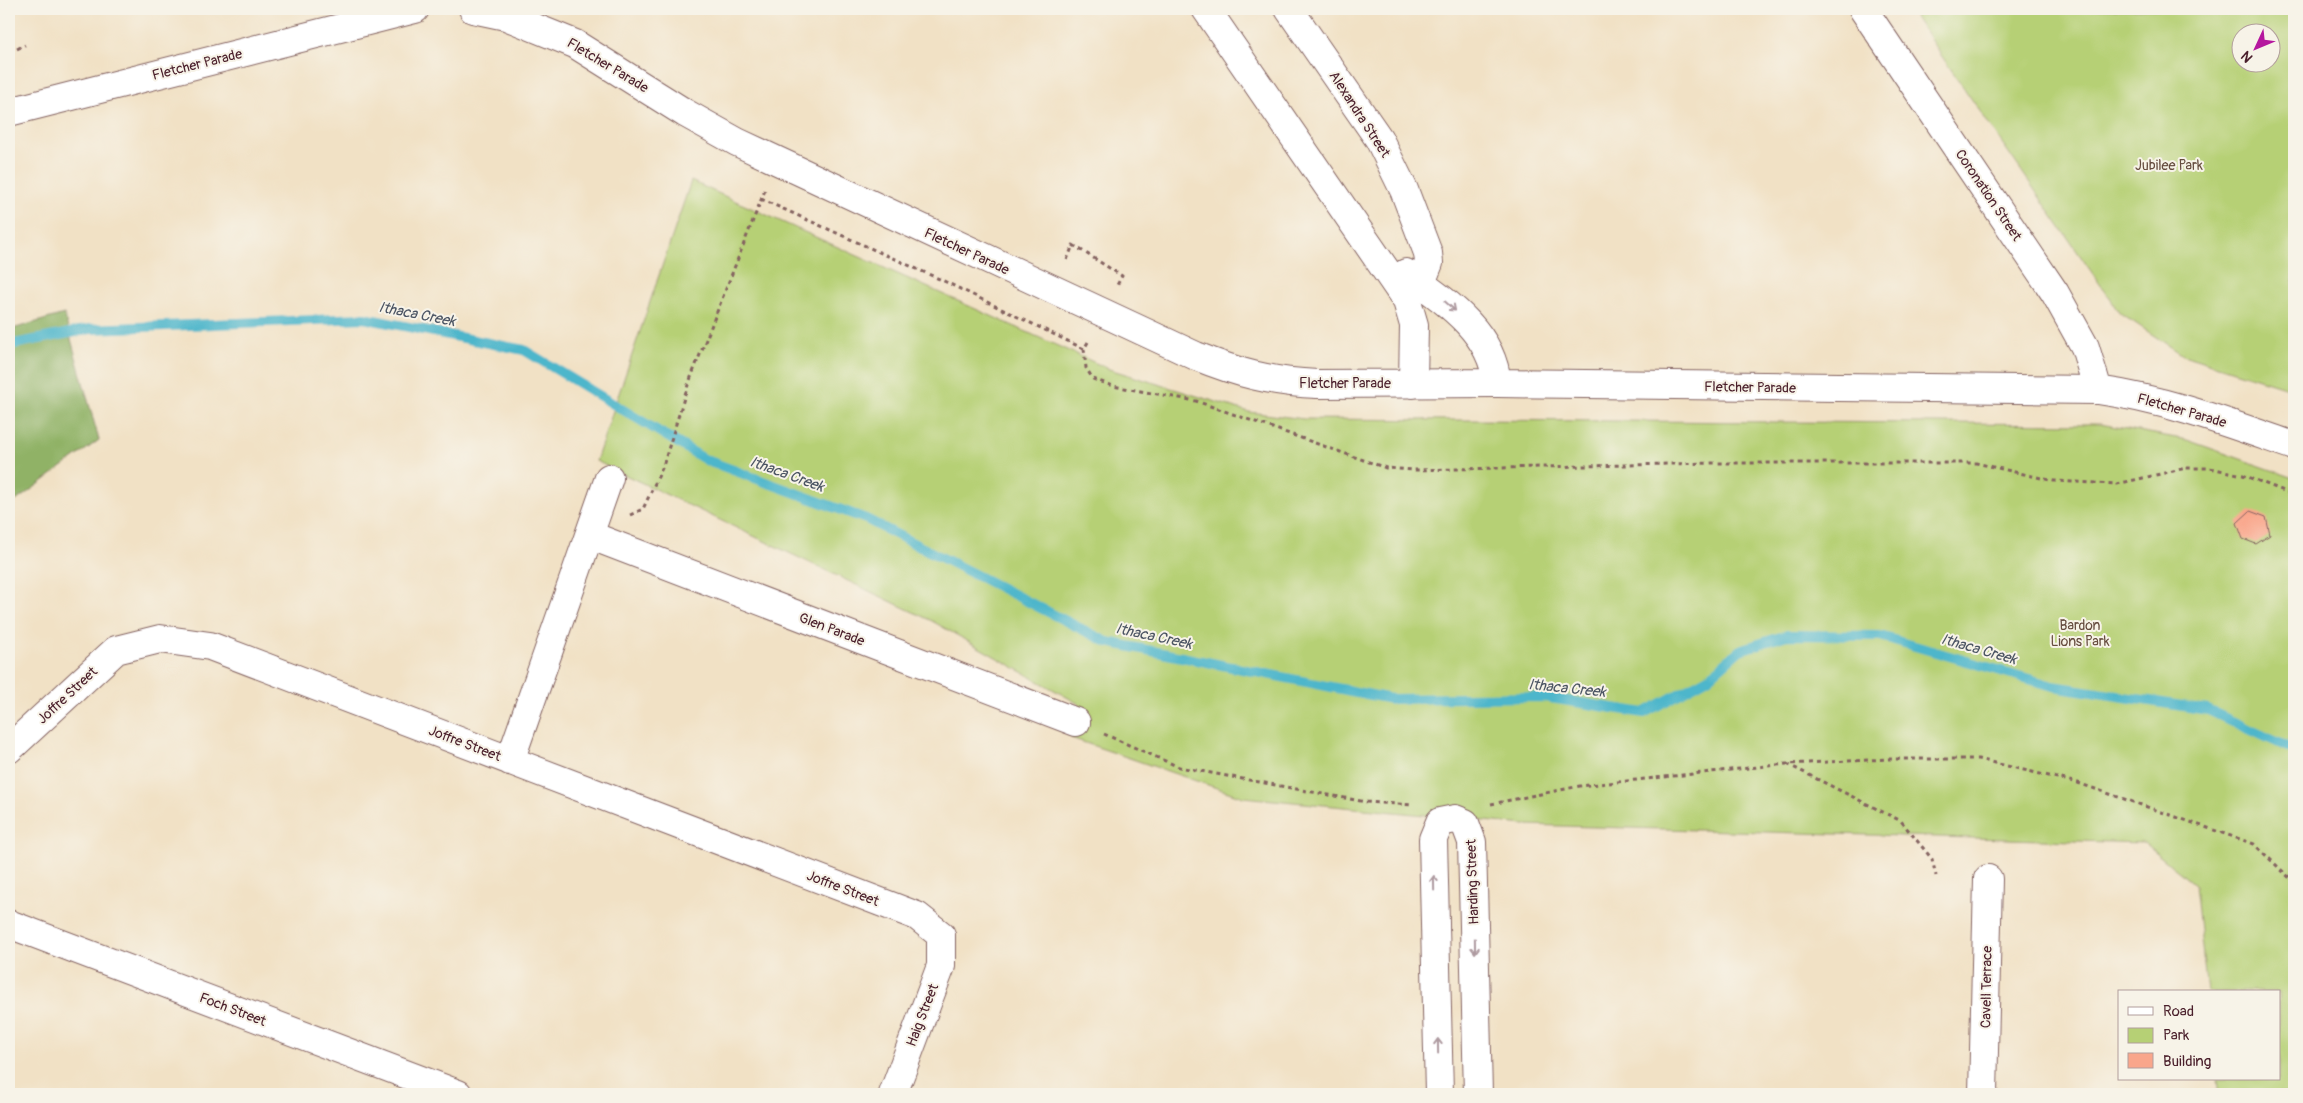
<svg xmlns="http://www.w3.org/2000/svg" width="2303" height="1103" viewBox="0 0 2303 1103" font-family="Pangolin,sans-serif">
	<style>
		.green { fill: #b6d075; stroke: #807850; fill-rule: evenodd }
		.forest { fill: #90b266; stroke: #6d6848 }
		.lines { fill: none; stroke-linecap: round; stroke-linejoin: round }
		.stream { stroke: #4db6cb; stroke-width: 10 }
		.building { fill: #f9a68b }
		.minor-casing { stroke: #846361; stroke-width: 30 }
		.path { stroke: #846361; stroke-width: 3; stroke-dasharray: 4 4; stroke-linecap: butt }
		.minor { stroke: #fff; stroke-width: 28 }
		.oneway { stroke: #ae9aa0 }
		.labels { text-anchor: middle; stroke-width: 4; stroke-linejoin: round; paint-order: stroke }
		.street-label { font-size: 14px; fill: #4a1f2b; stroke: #f7f3e8 }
		.park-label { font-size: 14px; fill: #654b3e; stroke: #f7f3e8 }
		.water-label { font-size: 15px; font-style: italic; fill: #4b5463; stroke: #f7f3e8 }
	</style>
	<rect width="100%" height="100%" fill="#f7f3e8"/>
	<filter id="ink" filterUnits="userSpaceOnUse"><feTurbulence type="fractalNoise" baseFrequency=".02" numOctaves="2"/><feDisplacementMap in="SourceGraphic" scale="10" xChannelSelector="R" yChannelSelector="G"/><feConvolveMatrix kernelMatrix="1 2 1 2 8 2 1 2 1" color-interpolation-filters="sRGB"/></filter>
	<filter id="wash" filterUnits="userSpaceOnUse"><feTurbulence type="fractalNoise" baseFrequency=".0096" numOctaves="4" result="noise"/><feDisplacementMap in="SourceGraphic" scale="20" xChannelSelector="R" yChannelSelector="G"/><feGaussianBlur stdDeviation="1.12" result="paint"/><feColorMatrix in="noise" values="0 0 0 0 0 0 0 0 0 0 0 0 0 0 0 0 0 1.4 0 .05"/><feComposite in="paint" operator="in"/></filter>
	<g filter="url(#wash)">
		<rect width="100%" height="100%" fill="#f1e1c5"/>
		<path class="green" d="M1909 9H2294V390L2183 355 2120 313ZM2240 32H2270V62H2240Z
			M691 181 1109 369 1249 412 1304 419 2100 424 2187 440 2294 478V1094H2219L2217 1079H2279V992H2207L2195 885 2144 843 1525 825 1243 797 1071 738 1079 704 932 621 596 461Z"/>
		<path class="forest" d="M64 314 99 440 9 506V330Z"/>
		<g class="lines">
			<path class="stream" d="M9 345 90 329 364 318 524 350 706 460 866 519 1107 642 1391 699 1544 697 1644 713 1708 678 1740 650 1787 635 1880 636 2053 686 2208 710 2294 750"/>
		</g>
		<g id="blocks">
			<path class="building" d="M2250 511 2266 517 2270 535 2256 544 2243 539 2237 523Z"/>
		</g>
	</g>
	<g filter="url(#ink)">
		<use href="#blocks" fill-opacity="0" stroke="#846361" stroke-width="1"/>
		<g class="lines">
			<defs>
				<path id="minor" d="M473 9 506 16 575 44 685 113 737 142 1196 356C1238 373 1271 382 1317 384L1497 383 2098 390C2168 400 2228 423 2294 446
					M1206 9 1407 301 1414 325 1413 384
					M1289 9 1379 139 1404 190 1428 253 1429 263 1421 283
					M1863 9 2055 293 2085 347 2098 390
					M9 112 415 9
					M1406 273C1445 301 1492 331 1497 383
					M589 535 1076 722
					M9 749 116 650 160 639 210 646 917 916 941 935V966L893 1094
					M510 761 609 478
					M9 924 458 1094
					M1439 1094 1433 839 1440 822 1455 819 1465 823 1472 842 1478 1094
					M1983 1094 1988 879"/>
			</defs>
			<use href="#minor" class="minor-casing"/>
			<path class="path" d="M17 49 25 45
				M761 199 946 282 1084 349
				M1067 260 1073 245 1122 276 1117 285
				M1088 342 1084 349 1086 368 1093 379 1113 386 1196 401 1386 468 1414 470 1713 463H1976L2054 481 2117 484 2186 468H2210L2243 475 2294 495
				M630 515 643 509 663 466 688 385 765 190
				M1104 734 1179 767 1366 802 1412 805
				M1787 764 1901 821 1932 859 1936 876
				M1491 804 1580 786 1786 764 1890 759H1978L2078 783 2254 844 2294 882"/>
			<use href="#minor" class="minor"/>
		</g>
		<defs><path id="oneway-shaft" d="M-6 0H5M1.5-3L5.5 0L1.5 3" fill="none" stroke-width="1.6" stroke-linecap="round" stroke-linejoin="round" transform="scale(1.25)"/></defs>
		<g class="oneway">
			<use href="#oneway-shaft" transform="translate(1450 306) rotate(42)"/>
			<use href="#oneway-shaft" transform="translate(1434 883) rotate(-91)"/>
			<use href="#oneway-shaft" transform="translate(1475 946) rotate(89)"/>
			<use href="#oneway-shaft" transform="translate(1438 1046) rotate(-91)"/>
		</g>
	</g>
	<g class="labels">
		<g class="street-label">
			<text transform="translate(197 64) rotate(-14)" y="5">Fletcher Parade</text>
			<text transform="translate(608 65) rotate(31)" y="5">Fletcher Parade</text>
			<text transform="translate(1360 114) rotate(57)" y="5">Alexandra Street</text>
			<text transform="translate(1989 195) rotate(56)" y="5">Coronation Street</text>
			<text transform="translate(967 251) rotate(25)" y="5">Fletcher Parade</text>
			<text x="1345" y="388">Fletcher Parade</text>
			<text transform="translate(1750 387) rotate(1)" y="5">Fletcher Parade</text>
			<text transform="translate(2182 410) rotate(16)" y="5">Fletcher Parade</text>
			<text transform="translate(832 629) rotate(21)" y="5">Glen Parade</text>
			<text transform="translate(67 695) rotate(-43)" y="5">Joffre Street</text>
			<text transform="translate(465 743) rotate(21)" y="5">Joffre Street</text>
			<text transform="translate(1472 882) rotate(-92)" y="5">Harding Street</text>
			<text transform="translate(843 888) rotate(21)" y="5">Joffre Street</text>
			<text transform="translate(1986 987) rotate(-89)" y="5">Cavell Terrace</text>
			<text transform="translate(233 1009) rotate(21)" y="5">Foch Street</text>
			<text transform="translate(922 1015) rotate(-69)" y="5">Haig Street</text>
		</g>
		<g class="park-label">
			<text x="2169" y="170">Jubilee Park</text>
			<text x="2080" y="630">Bardon<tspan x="2080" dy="16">Lions Park</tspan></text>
		</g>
		<g class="water-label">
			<text transform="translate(417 314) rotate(11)" y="5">Ithaca Creek</text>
			<text transform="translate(787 474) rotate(20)" y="5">Ithaca Creek</text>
			<text transform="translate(1154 636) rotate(12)" y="5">Ithaca Creek</text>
			<text transform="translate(1979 649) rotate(16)" y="5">Ithaca Creek</text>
			<text transform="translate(1567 688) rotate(6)" y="5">Ithaca Creek</text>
		</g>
	</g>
	<rect width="2303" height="1103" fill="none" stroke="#f7f3e8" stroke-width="30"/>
	<rect x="2118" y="990" width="162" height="90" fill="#f7f3e8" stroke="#b29e9c"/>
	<rect x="2128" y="1007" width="25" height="8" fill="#ffffff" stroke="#b29e9c"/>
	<text x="2163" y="1016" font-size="15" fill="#4a1f2b">Road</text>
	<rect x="2128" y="1028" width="25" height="15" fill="#b6d075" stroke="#b29e9c"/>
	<text x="2163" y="1040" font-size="15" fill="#4a1f2b">Park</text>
	<rect x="2128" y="1053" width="25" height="15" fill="#f9a68b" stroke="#b29e9c"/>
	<text x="2163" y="1066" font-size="15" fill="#4a1f2b">Building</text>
	<g transform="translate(2256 48) rotate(226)"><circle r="24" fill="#f7f3e8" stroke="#b29e9c"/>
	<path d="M0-4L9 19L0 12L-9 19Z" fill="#b5179e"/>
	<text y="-8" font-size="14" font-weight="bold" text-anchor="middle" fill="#4a1f2b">N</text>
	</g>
</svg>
